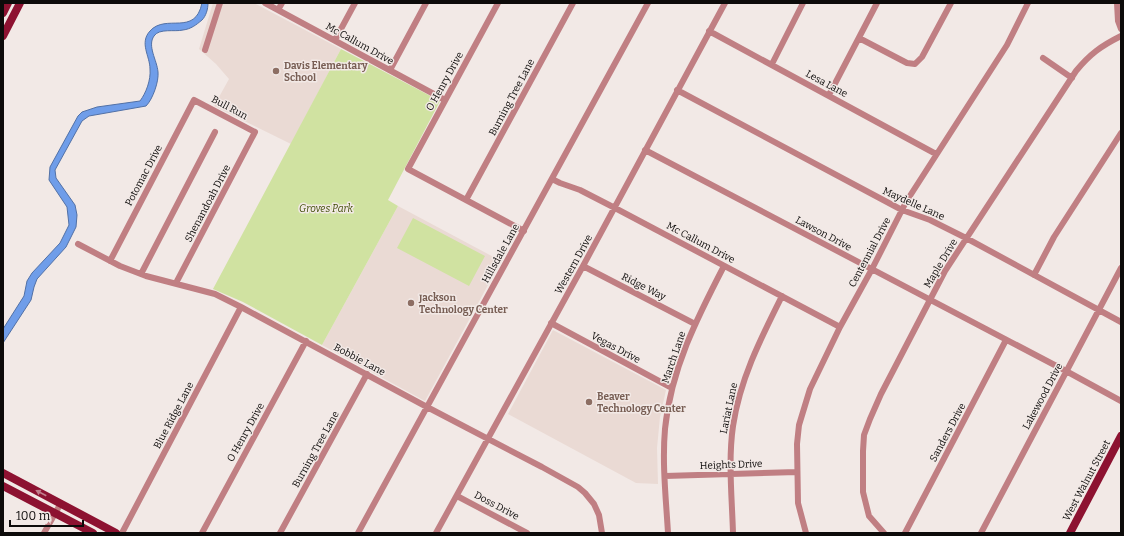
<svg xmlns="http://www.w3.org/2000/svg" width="1124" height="536" viewBox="0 0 1124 536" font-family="Bitter,serif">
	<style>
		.built { fill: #eadad4 }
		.green { fill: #d0e2a1 }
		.water { fill: #6f9de9; stroke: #5271a6 }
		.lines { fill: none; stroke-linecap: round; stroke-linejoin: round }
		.minor { stroke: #c07f83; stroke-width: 6 }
		.major { stroke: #8d1231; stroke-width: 8 }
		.oneway { fill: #c07e8c }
		.education-dot { fill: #8d6e63; stroke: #f2e9e6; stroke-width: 1.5 }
		.labels { text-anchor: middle; stroke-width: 3; stroke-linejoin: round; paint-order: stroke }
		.street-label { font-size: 10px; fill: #0d0b0a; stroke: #f2e9e6 }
		.education-label { font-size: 10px; font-weight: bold; fill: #785e54; stroke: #f2e9e6; text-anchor: start }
		.park-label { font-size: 10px; font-style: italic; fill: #404d05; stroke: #f2e9e6 }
	</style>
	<rect width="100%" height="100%" fill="#f2e9e6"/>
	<path class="built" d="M213 3H254L341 49 291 144 214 106 229 79 216 64 199 49Z
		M398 206 501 261 425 401 322 345Z
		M553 330 666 390 660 417 657 448 658 484 636 483 508 414Z"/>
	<path class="green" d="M341 49 440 101 388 200 398 206 322 345 243 302 213 289Z
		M413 218 485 256 469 286 397 248Z"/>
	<path class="water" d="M202 3H208C208 9 206 16 202 20 196 25 191 29 183 30 175 32 159 28 154 36 147 46 157 60 158 72 159 81 153 99 146 106L89 116 82 121 55 170 56 178 75 205 77 215 76 227 66 247 37 279 34 287 31 300 3 343V329L24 296 27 281 32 273 60 243 69 225 67 207 49 180 50 167 78 116 82 112 97 107 140 101C146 93 151 80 150 69 150 56 139 43 150 31 166 13 195 37 202 3Z"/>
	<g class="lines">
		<path class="minor" d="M265 3 445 100
			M498 3 408 169 524 231
			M1117 3 1118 21 1121 29
			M278 10 282 3
			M709 31 936 154
			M859 38 907 63 915 64 922 57 951 3
			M335 40 355 3
			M205 50 220 3
			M1043 58 1072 78
			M772 64 803 3
			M390 70 426 3
			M677 90 902 210 930 220 966 238 1121 322
			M829 95 877 3
			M645 150 1066 371 1121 401
			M552 179 560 183 580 190 615 208 840 327
			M466 200 573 3
			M78 244 120 266 146 276 215 294 241 307 427 407 542 467 578 487 585 493 594 504 599 515 602 533
			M110 261 194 100 255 132 176 283
			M583 266 695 324
			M141 274 215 132
			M1034 275 1054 237 1121 133
			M551 323 672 388
			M665 476 797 472
			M457 496 527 533
			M44 533 61 503
			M122 533 241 307
			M202 533 306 341
			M280 533 367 374
			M358 533 648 3
			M436 533 583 266 725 3
			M668 533C666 499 662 463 665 429 671 369 697 318 724 266
			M733 533C732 498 728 461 733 426 740 379 761 338 782 296
			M806 533 798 503 797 444 799 425 810 389 840 327 872 269 906 202 1007 45 1028 3
			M884 533 869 516 863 492V451L864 435 870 419 881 394 945 271 1076 71C1090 54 1101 46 1121 36
			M905 533 1006 340
			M981 533 1121 268"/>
		<path class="major" d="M3 13 8 3
			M3 36 20 3
			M3 473 116 533
			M3 486 93 533
			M1070 533 1121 436"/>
	</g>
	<defs><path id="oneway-solid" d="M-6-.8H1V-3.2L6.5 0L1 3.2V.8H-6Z"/></defs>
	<use class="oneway" href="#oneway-solid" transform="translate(41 493) rotate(-152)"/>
	<g class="education-dot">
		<circle cx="276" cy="71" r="4"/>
		<circle cx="411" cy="303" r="4"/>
		<circle cx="589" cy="402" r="4"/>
	</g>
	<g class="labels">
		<g class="street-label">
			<text transform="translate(360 43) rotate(29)" y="4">Mc Callum Drive</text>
			<text transform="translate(444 81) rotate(-61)" y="4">O Henry Drive</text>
			<text transform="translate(827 83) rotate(28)" y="4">Lesa Lane</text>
			<text transform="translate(511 97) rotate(-62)" y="4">Burning Tree Lane</text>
			<text transform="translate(230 107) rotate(28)" y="4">Bull Run</text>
			<text transform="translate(143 175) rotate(-62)" y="4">Potomac Drive</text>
			<text transform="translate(207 203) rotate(-62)" y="4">Shenandoah Drive</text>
			<text transform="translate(914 203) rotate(24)" y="4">Maydelle Lane</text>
			<text transform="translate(824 233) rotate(28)" y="4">Lawson Drive</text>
			<text transform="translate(701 242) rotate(28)" y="4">Mc Callum Drive</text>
			<text transform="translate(869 252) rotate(-62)" y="4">Centennial Drive</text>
			<text transform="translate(500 253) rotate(-61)" y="4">Hillsdale Lane</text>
			<text transform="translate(940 263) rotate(-59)" y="4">Maple Drive</text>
			<text transform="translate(573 264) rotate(-61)" y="4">Western Drive</text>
			<text transform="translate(644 286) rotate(27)" y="4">Ridge Way</text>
			<text transform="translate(616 347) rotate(28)" y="4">Vegas Drive</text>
			<text transform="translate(673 357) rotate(-71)" y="4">March Lane</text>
			<text transform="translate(360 359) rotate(28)" y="4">Bobbie Lane</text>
			<text transform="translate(1042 396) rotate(-62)" y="4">Lakewood Drive</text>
			<text transform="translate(728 408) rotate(-78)" y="4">Lariat Lane</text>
			<text transform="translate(173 415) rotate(-62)" y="4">Blue Ridge Lane</text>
			<text transform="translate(245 432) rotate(-61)" y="4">O Henry Drive</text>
			<text transform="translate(947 432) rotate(-62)" y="4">Sanders Drive</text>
			<text transform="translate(315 449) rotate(-61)" y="4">Burning Tree Lane</text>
			<text transform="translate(731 464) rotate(-2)" y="4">Heights Drive</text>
			<text transform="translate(1086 480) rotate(-62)" y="4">West Walnut Street</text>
			<text transform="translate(497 505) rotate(28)" y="4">Doss Drive</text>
		</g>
		<g class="education-label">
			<text x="284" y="69">Davis Elementary<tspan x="284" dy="12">School</tspan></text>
			<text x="419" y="301">Jackson<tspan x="419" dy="12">Technology Center</tspan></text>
			<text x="597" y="400">Beaver<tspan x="597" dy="12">Technology Center</tspan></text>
		</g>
		<g class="park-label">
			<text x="326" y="212">Groves Park</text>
		</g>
	</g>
	<rect width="1124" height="536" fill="none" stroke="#0d0b0a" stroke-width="8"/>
	<path d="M10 520v6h73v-6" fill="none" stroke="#0d0b0a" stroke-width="2"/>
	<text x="16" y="520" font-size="12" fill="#0d0b0a" stroke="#f2e9e6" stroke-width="3" paint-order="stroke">100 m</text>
</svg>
